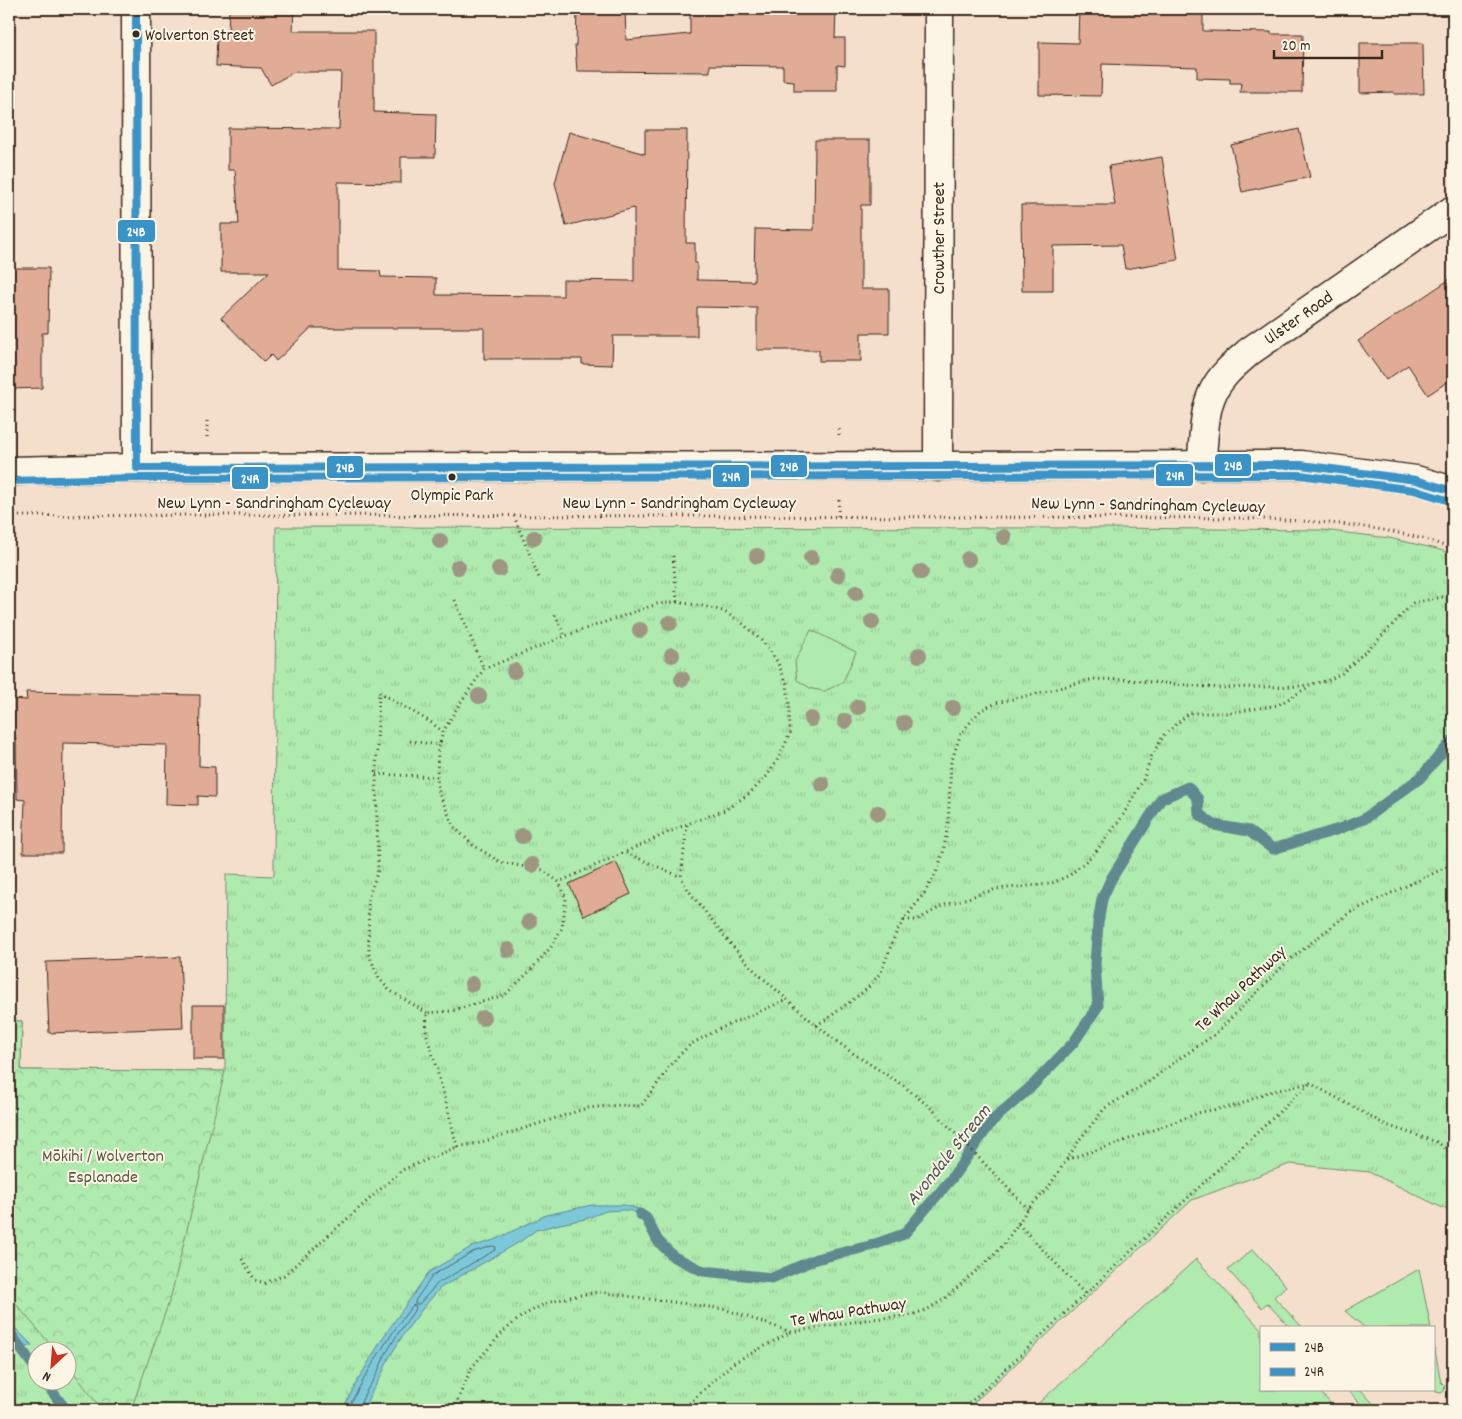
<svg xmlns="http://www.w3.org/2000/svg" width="1462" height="1419" viewBox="0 0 1462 1419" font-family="Dekko,sans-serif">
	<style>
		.grass { fill: url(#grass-tufts); stroke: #758a66; fill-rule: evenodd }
		.forest { fill: url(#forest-crowns); stroke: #758a66 }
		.pitch { fill: #afeaaf; stroke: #758a66 }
		.water { fill: #7bc8da; stroke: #61898f }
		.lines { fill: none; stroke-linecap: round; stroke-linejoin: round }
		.shore { stroke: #556969; stroke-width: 1 }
		.stream { stroke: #61898f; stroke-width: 11 }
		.building { fill: #e1ac95; stroke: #3b2a1e }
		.minor-casing { stroke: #3b2a1e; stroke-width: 31 }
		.major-casing { stroke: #3b2a1e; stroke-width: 31 }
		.path { stroke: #3b2a1e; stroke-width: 3; stroke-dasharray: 1 4; stroke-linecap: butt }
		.minor { stroke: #fcf5e5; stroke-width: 28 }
		.major { stroke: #fcf5e5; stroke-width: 28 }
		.bus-1-casing { stroke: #fcf5e5; stroke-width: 11 }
		.bus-2-casing { stroke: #fcf5e5; stroke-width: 11 }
		.bus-1 { stroke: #3a93c7; stroke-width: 8 }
		.bus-2 { stroke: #3a93c7; stroke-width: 8 }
		.tree { fill: #9e9681 }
		.bus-dot { fill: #3b2a1e; stroke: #fcf5e5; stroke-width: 2 }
		.labels { text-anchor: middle; stroke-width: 4; stroke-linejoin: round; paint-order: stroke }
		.bus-label { font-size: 17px; fill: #3b2a1e; stroke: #fcf5e5; text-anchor: start }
		.street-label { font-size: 18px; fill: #3b2a1e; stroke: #fcf5e5 }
		.park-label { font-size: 18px; fill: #585a42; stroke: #fcf5e5 }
		.water-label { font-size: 19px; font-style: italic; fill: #4e5956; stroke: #fcf5e5 }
		.line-badge { stroke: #fcf5e5; stroke-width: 2 }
		.badge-label { font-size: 14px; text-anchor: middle; font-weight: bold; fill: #fff }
	</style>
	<defs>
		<pattern id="grass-tufts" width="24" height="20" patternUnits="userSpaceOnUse" patternTransform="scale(1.25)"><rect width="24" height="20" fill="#afeaaf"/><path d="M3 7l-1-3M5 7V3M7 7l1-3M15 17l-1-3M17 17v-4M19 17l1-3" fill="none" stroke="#97c996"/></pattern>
		<pattern id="forest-crowns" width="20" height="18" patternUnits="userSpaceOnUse" patternTransform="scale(1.25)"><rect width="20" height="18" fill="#afeaaf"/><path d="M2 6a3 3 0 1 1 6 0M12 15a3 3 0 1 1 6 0" fill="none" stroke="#97c996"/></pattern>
	</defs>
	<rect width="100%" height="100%" fill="#f4dfcd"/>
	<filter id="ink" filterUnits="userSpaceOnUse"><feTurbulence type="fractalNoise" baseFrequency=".02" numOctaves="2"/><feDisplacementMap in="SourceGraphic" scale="10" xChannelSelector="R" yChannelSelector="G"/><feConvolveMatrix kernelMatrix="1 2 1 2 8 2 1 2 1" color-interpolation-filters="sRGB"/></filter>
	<g filter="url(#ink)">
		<path class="grass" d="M276 527 1105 528 1323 530 1389 538 1437 549 1453 554V1089L1451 1091 1453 1094V1213L1369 1172 1290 1164 1192 1200 966 1410H9V1021H22L21 1070 225 1071 226 874 274 876ZM38 1352H68V1382H38Z"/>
		<path class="forest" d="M9 1021H22L21 1070 225 1071 171 1296 131 1410H102L68 1365V1352L56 1351 9 1296Z"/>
		<path class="pitch" d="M811 630 856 652 843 682 825 691 812 689 797 680 795 661Z
			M1253 1249 1286 1286 1274 1297 1303 1328H1290L1267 1303 1262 1308 1228 1270Z
			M1196 1259 1261 1329V1390H1318L1337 1410H1031Z
			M1419 1269 1431 1328H1365L1345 1311Z
			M1433 1340 1441 1382 1445 1386 1444 1391 1441 1393 1436 1392 1433 1385Z
			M1348 1390H1361L1379 1410H1366Z"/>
		<path class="water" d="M592 1205H625L641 1210 651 1221 649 1227 637 1214 631 1211 623 1210 606 1211 585 1219 560 1224 536 1230 521 1241 440 1288 423 1308 403 1335 389 1358 380 1378 370 1395 363 1410H342L358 1380 384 1336 429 1272 471 1247 494 1240 546 1215Z
			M9 1319 11 1324 32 1345 12 1355 9 1352Z"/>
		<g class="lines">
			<path class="shore" d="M493 1246 496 1247 495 1250 438 1283 419 1304H415V1301L433 1275 473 1252Z
				M347 1410C366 1374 387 1338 412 1306L415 1305 416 1308 399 1332 385 1355 376 1376 365 1393 358 1410"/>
			<path class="stream" d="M640 1214 646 1218 658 1241 674 1257 703 1271 772 1278 816 1259 870 1246 904 1234 952 1178 992 1121 1033 1085 1074 1042 1098 1006 1095 964 1098 923 1102 899 1111 879 1161 799 1188 787 1198 799 1199 814 1214 825 1249 831 1273 849 1339 829 1364 819 1420 778 1453 740
				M9 1332 38 1372
				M45 1382 66 1410"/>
		</g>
		<path class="building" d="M229 9H294L293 31H374V112L436 114 435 157H401V183L338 182V270L380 271 381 277 436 278V295L563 296V280L634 281V208L566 226 555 183 569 132 645 154V130H687L686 243H695V263H697V280L754 281 755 229 814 230 815 140H870V205H861V289H889V333H861V361H819V350H757V308L697 307V336H613L612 365 582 364V359H484V328H311L276 361 271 355 264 362 221 318 269 272H221V224H239L235 170H228V128L339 129 341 72H294L271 85 261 68 216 66 217 32H228Z
			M577 9H625L626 40 690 34V9H836L835 38H845V66L837 65V91H794V81L783 80V66L710 65V72L577 71 575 45H576Z
			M1079 9H1203V31L1271 32V34H1303L1302 92H1240L1241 83H1230V79L1197 78V67L1102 64 1101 96 1039 95V42L1078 43Z
			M1360 43H1423L1424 94H1394V92L1360 93Z
			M1299 129 1310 177 1242 192 1231 145Z
			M1162 157 1178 260 1125 269 1121 245 1053 246V291H1022L1021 205H1115L1109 166Z
			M9 268H49L48 333H42V388L9 389Z
			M1453 277V378L1428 395 1408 365 1386 380 1358 341Z
			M26 692 200 695 199 766 215 767V797L198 796V805L166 804 167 745 63 743 62 853H23L25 800 17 799 16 738H9V699L27 700Z
			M616 862 631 894 584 916 569 884Z
			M180 957 183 1028 49 1033 46 962Z
			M193 1005H224V1059H193Z"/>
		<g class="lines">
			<defs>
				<path id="minor" d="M136 9 137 468
					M1201 466C1204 443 1203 412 1213 392 1221 375 1236 363 1250 351L1453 210
					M938 467 939 9"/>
				<path id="major" d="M9 471 137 468 1301 465 1416 480 1453 491"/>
			</defs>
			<use href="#minor" class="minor-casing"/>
			<use href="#major" class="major-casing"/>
			<path class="path" d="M839 435V425
				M207 437V421
				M9 516 207 515 698 516 1239 518C1310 521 1386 523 1453 549
				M514 516 539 578
				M838 516 839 498
				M673 556 677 602
				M455 600 484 669
				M677 602 703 606 723 611 741 622 762 641 777 661 787 684 789 703 790 733 781 754 767 776 750 793 725 810 687 824 559 882 542 870 500 862 473 845 454 827 439 793 437 777 438 751 443 732 460 703 484 669 565 636 657 604Z
				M555 615 565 636
				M410 741 439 745
				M376 774 437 777
				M687 825 681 877 688 890 729 942 755 971 816 1025 851 1052 904 1086 933 1110 1028 1209
				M626 853 681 877
				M904 920H917L942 906 996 889 1050 884 1070 875 1094 854 1107 837 1122 817 1143 780 1152 755 1164 735 1189 713H1228L1278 705 1310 686
				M427 1013 389 990 379 978 369 955 368 899 378 870 376 774 379 692 432 723 443 732
				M816 1025 827 1019 867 989 881 972 896 933 904 920 925 892 936 873 943 853 948 825 951 763 961 733 981 710 999 702 1040 693 1093 679 1131 680 1219 688 1301 686 1327 681 1342 673 1377 641 1413 603 1442 597 1453 602
				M457 1147 447 1106 426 1032 427 1013 451 1011 505 995 529 972 551 947 562 928 566 898 559 882
				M1067 1159 1113 1145 1201 1112 1239 1105 1265 1093 1310 1083 1386 1125 1437 1142 1453 1154
				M1018 1224 1086 1295
				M242 1259 255 1280 265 1283 284 1275 402 1170 457 1147 479 1143 587 1108 620 1105 641 1106 677 1057 691 1044 717 1030 786 1000
				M455 1410 458 1399 472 1367 504 1331 522 1316 544 1304 570 1297 598 1292 724 1309 791 1332
				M682 1410 733 1363 791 1332 872 1319 912 1315 928 1309 943 1300 993 1256 1004 1244 1028 1209 1048 1188 1080 1139 1105 1108 1150 1081 1176 1061 1214 1035 1287 962 1349 913 1453 864
				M962 1410 1310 1083"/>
			<use href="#minor" class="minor"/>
			<use href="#major" class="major"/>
			<defs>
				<path id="bus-1" d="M136 9 137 468 1301 465 1416 480 1453 491"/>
				<path id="bus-2" d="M9 481 137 478 1300 475 1414 490 1450 501"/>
			</defs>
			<use href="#bus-1" class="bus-1-casing"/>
			<use href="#bus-2" class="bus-2-casing"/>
			<use href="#bus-1" class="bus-1"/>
			<use href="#bus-2" class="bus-2"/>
		</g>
		<g class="tree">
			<circle cx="1004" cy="537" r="8"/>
			<circle cx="534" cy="538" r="8"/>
			<circle cx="440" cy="541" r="8"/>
			<circle cx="757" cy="556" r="8"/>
			<circle cx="811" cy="558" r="8"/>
			<circle cx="968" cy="559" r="8"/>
			<circle cx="458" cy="567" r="8"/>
			<circle cx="499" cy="569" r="8"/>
			<circle cx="921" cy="572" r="8"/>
			<circle cx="838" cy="575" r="8"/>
			<circle cx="856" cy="593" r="8"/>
			<circle cx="872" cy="622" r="8"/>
			<circle cx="670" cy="623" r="8"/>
			<circle cx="640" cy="630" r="8"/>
			<circle cx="672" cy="655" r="8"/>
			<circle cx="919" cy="655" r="8"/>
			<circle cx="514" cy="671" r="8"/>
			<circle cx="682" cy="679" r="8"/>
			<circle cx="479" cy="696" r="8"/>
			<circle cx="858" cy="707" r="8"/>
			<circle cx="953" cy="708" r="8"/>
			<circle cx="811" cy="719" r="8"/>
			<circle cx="845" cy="721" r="8"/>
			<circle cx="904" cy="723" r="8"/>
			<circle cx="822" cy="784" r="8"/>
			<circle cx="878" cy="813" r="8"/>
			<circle cx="522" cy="836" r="8"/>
			<circle cx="532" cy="865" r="8"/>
			<circle cx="529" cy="922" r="8"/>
			<circle cx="508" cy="950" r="8"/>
			<circle cx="472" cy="984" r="8"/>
			<circle cx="483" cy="1018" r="8"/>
		</g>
	</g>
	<g class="bus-dot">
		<circle cx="136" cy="34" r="4.5"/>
		<circle cx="452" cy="477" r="4.5"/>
	</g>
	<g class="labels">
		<g class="bus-label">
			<text x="145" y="40">Wolverton Street</text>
			<text x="452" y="500" text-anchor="middle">Olympic Park</text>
		</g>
		<g class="street-label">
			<text transform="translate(938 238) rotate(-90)" y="6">Crowther Street</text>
			<text transform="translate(1298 317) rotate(-35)" y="6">Ulster Road</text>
			<text x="274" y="508">New Lynn - Sandringham Cycleway</text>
			<text x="679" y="508">New Lynn - Sandringham Cycleway</text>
			<text transform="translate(1148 504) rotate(1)" y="6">New Lynn - Sandringham Cycleway</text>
			<text transform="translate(1240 988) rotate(-43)" y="6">Te Whau Pathway</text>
			<text transform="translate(848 1311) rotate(-9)" y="6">Te Whau Pathway</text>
		</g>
		<g class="park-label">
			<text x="103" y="1161">Mōkihi / Wolverton<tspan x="103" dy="21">Esplanade</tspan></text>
		</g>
		<g class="water-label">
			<text transform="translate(947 1154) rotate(-51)" y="7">Avondale Stream</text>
		</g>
	</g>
	<g class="line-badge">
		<rect x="117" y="219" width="39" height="24" rx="5" fill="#3a93c7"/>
		<rect x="1214" y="453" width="38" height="24" rx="5" fill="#3a93c7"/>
		<rect x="770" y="454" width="38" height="24" rx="5" fill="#3a93c7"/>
		<rect x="326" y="455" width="38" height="24" rx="5" fill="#3a93c7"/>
		<rect x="1155" y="463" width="39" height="24" rx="5" fill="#3a93c7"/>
		<rect x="712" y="464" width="38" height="24" rx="5" fill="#3a93c7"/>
		<rect x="231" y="466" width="38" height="24" rx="5" fill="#3a93c7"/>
	</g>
	<g class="badge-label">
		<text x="136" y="236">24B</text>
		<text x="1233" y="470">24B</text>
		<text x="789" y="471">24B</text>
		<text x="345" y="472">24B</text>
		<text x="1175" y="480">24R</text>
		<text x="731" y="481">24R</text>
		<text x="250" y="483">24R</text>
	</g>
	<rect width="1462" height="1419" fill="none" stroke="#fcf5e5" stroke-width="30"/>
	<rect x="15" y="15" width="1432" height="1389" fill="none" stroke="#3b2a1e" stroke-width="2" filter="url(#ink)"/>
	<rect x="1260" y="1326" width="175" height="65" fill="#fcf5e5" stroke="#afa495"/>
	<rect x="1270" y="1343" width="25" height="8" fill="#3a93c7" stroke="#afa495"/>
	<text x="1304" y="1352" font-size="15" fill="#3b2a1e">24B</text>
	<rect x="1270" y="1368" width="25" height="8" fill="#3a93c7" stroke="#afa495"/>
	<text x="1304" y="1376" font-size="15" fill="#3b2a1e">24R</text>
	<g transform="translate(52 1366) rotate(206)"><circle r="24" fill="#fcf5e5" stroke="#afa495"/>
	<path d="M0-4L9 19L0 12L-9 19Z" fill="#c8321e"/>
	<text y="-8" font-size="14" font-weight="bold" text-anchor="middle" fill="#3b2a1e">N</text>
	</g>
	<path d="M1274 50v8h108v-8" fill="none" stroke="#3b2a1e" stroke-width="2.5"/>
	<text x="1282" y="50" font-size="15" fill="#3b2a1e" stroke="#fcf5e5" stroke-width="4" paint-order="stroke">20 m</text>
</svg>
